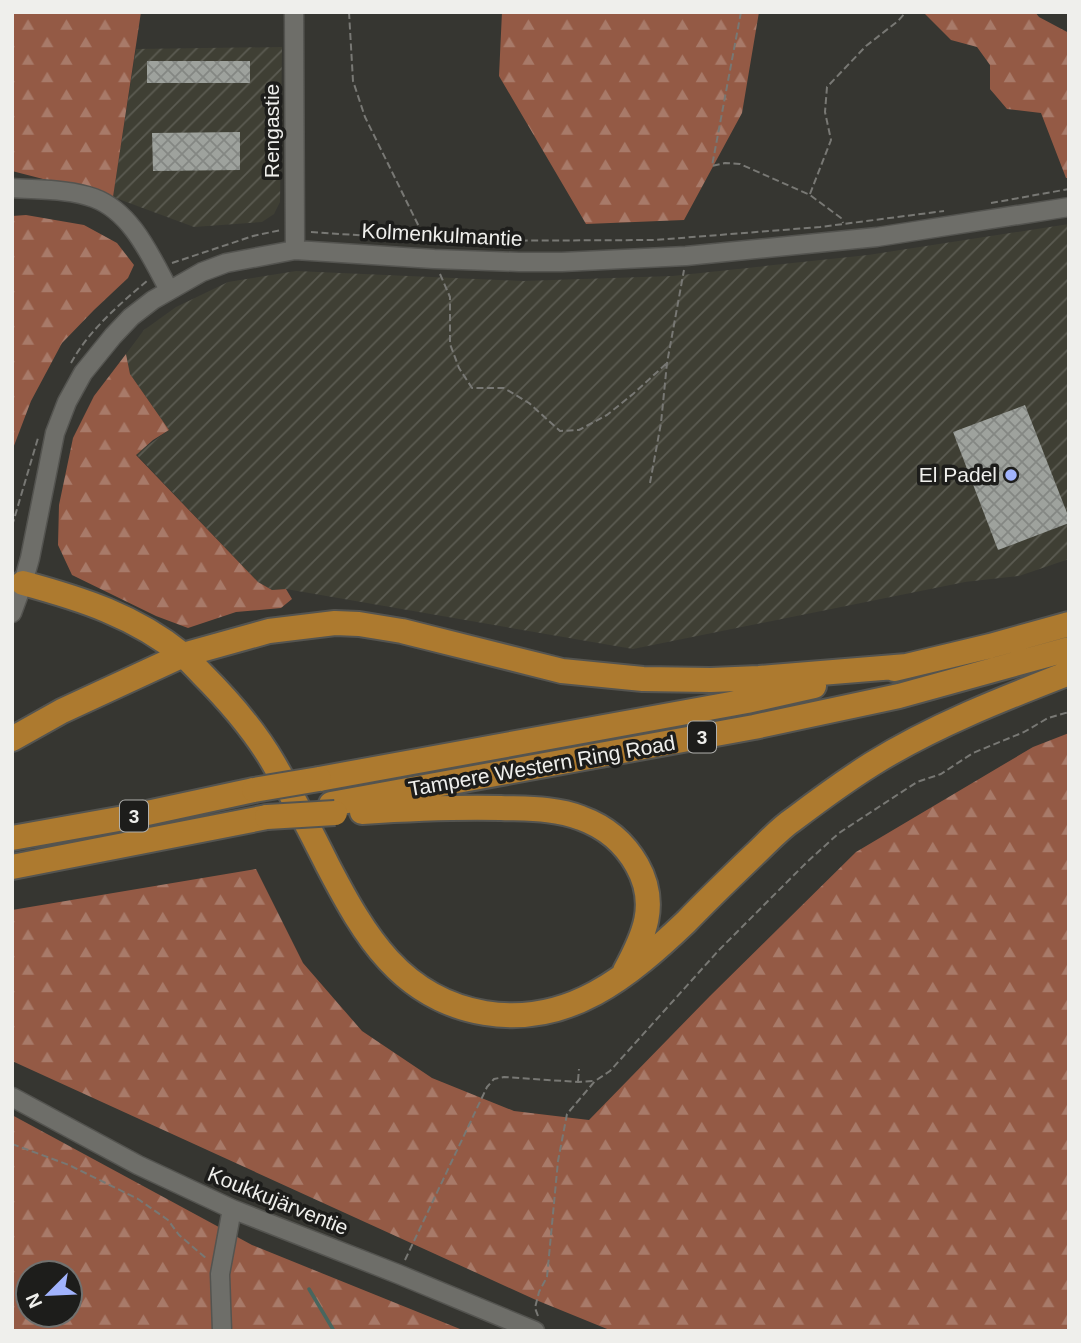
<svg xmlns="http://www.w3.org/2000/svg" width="1081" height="1343" viewBox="0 0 1081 1343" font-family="Helvetica,sans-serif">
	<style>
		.industrial { fill: url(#industrial-furrows) }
		.forest { fill: url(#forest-firs); fill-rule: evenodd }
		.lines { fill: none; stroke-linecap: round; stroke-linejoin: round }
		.stream { stroke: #48665e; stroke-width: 3.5 }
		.building { fill: url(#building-cross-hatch) }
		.minor-casing { stroke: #545450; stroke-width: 21 }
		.highway-casing { stroke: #545450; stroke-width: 28 }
		.path { stroke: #787874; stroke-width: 2; stroke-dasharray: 7 3.5; stroke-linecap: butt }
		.minor { stroke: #6e6e69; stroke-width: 18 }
		.highway { stroke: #ad7a2f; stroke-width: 24 }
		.highway-bridge-casing { stroke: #545450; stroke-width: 28; stroke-linecap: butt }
		.highway-bridge { stroke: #ad7a2f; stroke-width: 24 }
		.poi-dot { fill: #a1b3fd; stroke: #1d1d1b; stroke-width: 2.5 }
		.labels { text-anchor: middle; stroke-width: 7; stroke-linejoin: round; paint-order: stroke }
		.shield { fill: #1d1d1b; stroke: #b0b0ad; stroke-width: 2 }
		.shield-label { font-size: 19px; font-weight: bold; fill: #efefec }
		.street-label { font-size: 21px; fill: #efefec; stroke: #1d1d1b }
		.poi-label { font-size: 21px; fill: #efefec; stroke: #1d1d1b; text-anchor: end }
	</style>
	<defs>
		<pattern id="industrial-furrows" width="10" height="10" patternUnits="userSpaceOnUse" patternTransform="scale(1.75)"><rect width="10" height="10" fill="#3f3f34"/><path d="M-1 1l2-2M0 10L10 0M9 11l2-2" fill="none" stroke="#5b5b52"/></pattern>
		<pattern id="forest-firs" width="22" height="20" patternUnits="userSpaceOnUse" patternTransform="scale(1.75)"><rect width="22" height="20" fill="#945a45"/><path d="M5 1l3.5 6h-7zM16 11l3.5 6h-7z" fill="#a87a69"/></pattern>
		<pattern id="building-cross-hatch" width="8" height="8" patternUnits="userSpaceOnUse" patternTransform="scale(1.75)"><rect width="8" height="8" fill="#9ea29d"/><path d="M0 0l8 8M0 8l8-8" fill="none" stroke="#848783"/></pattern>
	</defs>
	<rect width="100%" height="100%" fill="#363631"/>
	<path class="industrial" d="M282 47 280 202 274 214 262 222 194 227 113 197 136 49Z
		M1069 224V559L1019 576 965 582 633 649 286 589 272 590 258 582 136 454 169 430 130 374 126 354 144 330 176 307 228 282 296 271 523 281 672 276 868 255Z"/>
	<path class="forest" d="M12 12H141L113 197 12 171Z
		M502 12H759L742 113 684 220 586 224 499 76Z
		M923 12H1035L1039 17 1069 33V178H1066L1041 113 1007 109 990 89V65L977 47 951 40Z
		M26 215 84 225 117 243 134 265 128 278 94 310 62 343 31 401 12 451V216Z
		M126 354 130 374 169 430 153 440 136 455 258 582 272 590 286 589 292 599 281 608 236 612 188 628 156 616 72 575 58 545 59 505 73 438 94 396Z
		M1069 733V1331H612L536 1300 12 1061V910L256 869 303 963 362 1031 432 1078 514 1111 589 1120 710 996 856 852 1033 747Z
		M12 1115 252 1245 465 1331H12ZM28 1273H70V1315H28Z"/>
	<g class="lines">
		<path class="stream" d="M309 1289 334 1331"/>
	</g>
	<path class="building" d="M147 61H250V83H147Z
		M240 132V170L153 171 152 133Z
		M1025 405 1069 518V523L998 550 953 432Z"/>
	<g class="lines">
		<defs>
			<path id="minor" d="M294 12 295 250
				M12 188C38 190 70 189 94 198 132 212 151 257 169 290
				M12 613 23 583 30 558 55 433 67 402 83 373 113 336 131 317 153 300 202 272 226 263 295 250 434 259 519 262H562L686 256 877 237 1069 207
				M12 1097 138 1165 232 1209 398 1274 535 1331
				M222 1331 220 1274 232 1209"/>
			<path id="highway" d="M23 583C82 599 135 616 183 655 190 661 196 668 202 674 229 701 255 731 274 764 293 797 311 832 328 866 364 935 401 999 485 1013 569 1027 629 976 686 922 708 899 731 877 754 855 767 843 779 829 794 819 819 800 845 781 872 764 933 726 1002 699 1069 673
				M894 669 990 646 1069 624
				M12 739 62 711 183 655 269 631 335 623 359 624 402 631 562 671 643 679 711 680 759 678 907 666
				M319 779 747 701 814 686
				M331 804 754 727 899 696 1069 649
				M362 812C408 809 455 807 501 808 528 809 556 808 581 818 606 827 624 842 637 865 659 904 644 936 625 971
				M12 838 124 818 254 790
				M12 867 267 817"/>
		</defs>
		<use href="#minor" class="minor-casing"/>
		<use href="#highway" class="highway-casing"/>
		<path class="path" d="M349 12 353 81 365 117 427 243
			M741 12 712 166 725 163 740 164 810 195 841 218 843 223
			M810 194 831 140 825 112 827 87 866 46 898 21 906 12
			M991 203 1069 189
			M311 232 443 241 655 240 820 227 944 211
			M172 263 253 236 281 230
			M440 274 450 297V344L459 368 472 388H504L529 403 560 431 579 430 607 415 633 394 667 363
			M71 363C89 330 120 304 148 280
			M650 483 661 423 667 363 684 270
			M12 526 38 438
			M578 1081 579 1069
			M12 1144 69 1165 138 1199 168 1220 179 1235 207 1259
			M405 1260 487 1087 494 1079 504 1077 578 1082 594 1081
			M538 1316 535 1308 539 1292 547 1277 558 1161 567 1114 595 1081 610 1071 719 950 807 862 839 833 917 782 941 774 973 753 1024 732 1048 718 1069 712"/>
		<use href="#minor" class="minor"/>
		<use href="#highway" class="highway"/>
		<defs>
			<path id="highway-bridge" d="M254 790 319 779
				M267 817 335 813"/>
		</defs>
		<use href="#highway-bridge" class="highway-bridge-casing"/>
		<use href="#highway-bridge" class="highway-bridge"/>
	</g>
	<circle class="poi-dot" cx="1011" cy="475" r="7"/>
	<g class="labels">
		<g class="shield">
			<rect x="688" y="721.5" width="28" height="31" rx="5"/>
			<rect x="120" y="800.5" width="28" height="31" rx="5"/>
		</g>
		<g class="shield-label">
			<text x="702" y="744">3</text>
			<text x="134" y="823">3</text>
		</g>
		<g class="street-label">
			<text transform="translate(272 131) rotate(-90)" y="7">Rengastie</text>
			<text transform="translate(442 235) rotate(3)" y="7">Kolmenkulmantie</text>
			<text transform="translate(542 766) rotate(-10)" y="7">Tampere Western Ring Road</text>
			<text transform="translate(278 1201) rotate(22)" y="7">Koukkujärventie</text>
		</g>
		<g class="poi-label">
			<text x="997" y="482">El Padel</text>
		</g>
	</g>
	<rect width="1081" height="1343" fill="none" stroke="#efefec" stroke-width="28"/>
	<g transform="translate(49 1294) rotate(246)"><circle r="33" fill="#1d1d1b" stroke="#71716f" stroke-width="2"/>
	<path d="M0-5L12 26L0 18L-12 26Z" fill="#a1b3fd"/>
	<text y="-10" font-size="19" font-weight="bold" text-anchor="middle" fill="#efefec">N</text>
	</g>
</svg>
